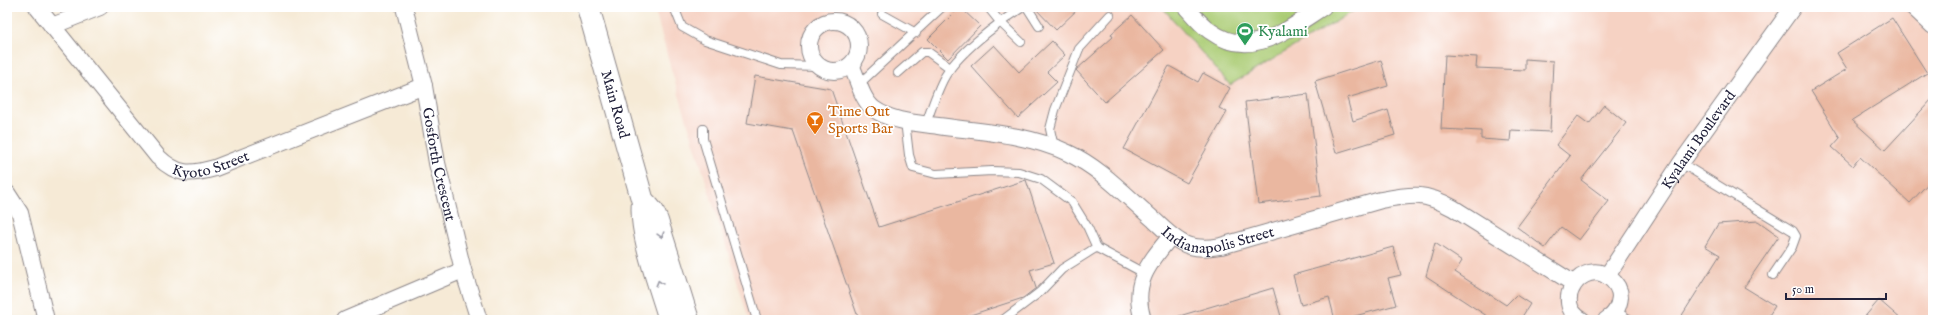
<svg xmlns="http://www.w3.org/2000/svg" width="1940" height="327" viewBox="0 0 1940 327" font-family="'IM FELL English',serif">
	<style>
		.built { fill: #f6d2c3 }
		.grass { fill: #abcc74; stroke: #667758 }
		.building { fill: #eab7a0 }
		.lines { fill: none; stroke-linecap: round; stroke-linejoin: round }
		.lane-casing { stroke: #8c8688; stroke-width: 10 }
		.street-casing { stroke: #8c8688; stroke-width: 18 }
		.primary-casing { stroke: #8c8688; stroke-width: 24 }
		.lane { stroke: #fff; stroke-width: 8 }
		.street { stroke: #fff; stroke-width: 16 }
		.primary { stroke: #fff; stroke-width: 22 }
		.oneway { stroke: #9c9ca7 }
		.labels { text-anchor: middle; stroke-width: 3.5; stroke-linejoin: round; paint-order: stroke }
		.leisure-label { font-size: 15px; fill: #27864d; stroke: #fff; text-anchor: start }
		.street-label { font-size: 15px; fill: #22223b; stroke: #fff }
		.food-label { font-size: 15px; fill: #c56008; stroke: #fff; text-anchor: start }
	</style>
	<rect width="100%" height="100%" fill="#fff"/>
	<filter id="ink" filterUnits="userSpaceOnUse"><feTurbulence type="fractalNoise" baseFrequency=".025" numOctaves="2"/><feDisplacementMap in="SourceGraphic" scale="8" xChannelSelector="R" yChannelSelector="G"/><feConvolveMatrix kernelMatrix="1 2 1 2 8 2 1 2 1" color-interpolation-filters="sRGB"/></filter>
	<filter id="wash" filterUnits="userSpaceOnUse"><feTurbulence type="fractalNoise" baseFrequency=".012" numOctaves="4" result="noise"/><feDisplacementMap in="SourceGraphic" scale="16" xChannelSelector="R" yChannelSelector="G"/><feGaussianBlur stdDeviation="0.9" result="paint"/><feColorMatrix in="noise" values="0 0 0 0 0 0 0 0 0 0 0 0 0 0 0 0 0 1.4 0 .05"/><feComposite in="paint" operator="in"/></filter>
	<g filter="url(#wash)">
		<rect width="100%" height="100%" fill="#f6ead6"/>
		<path class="built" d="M654 7H1162L1230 85 1360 7H1933V320H749L671 69Z"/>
		<path class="grass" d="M1162 7H1360L1230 85Z"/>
		<g id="blocks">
			<path class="building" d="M960 7 980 26 948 59 928 39Z
				M1034 7H1080L1056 30Z
				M1132 15 1164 50 1105 102 1076 70 1113 37 1111 34Z
				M1892 18 1927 73 1852 120 1885 150 1933 98V178L1910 203 1860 157 1853 166 1832 147 1840 138 1811 91 1847 69 1837 53Z
				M1052 41 1065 55 1047 72 1057 82 1018 118 971 66 994 45 1019 72Z
				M1445 55 1477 57 1476 68 1525 70V59L1553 61 1550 132 1511 130 1510 141 1481 139V131L1441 129Z
				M1381 60 1388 86 1347 98 1353 121 1388 110 1395 135 1336 153 1315 81Z
				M1169 66 1198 82 1203 73 1230 88 1219 108 1227 112 1187 183 1124 149Z
				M755 76 831 89 879 227 1026 180 1054 263 1030 270 1036 288 1023 298 955 320H859L793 131 747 123Z
				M1308 94 1321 196 1258 204 1245 102Z
				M1604 105 1626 123 1581 180 1609 201 1579 240 1561 227 1545 248 1517 227 1570 156 1556 145 1578 116 1589 124Z
				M1758 221 1779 236 1744 287 1775 306 1766 320H1679L1720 255 1705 246 1718 224Z
				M1435 243 1462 261 1455 272 1506 305 1516 295 1530 304 1520 320H1493L1426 276Z
				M1393 247 1401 275 1388 278 1396 305 1340 320H1335L1329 297 1301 305 1293 275Z
				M1273 288 1282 320H1177L1176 317Z
				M1879 300 1902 320H1862Z"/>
		</g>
	</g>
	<g filter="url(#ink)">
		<use href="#blocks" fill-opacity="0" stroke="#8c8688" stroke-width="1"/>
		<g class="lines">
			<defs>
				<path id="lane" d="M674 7 682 27 705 40 781 65 818 66
					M988 7 1000 22 1021 42
					M1027 7 1039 26
					M882 14 916 33
					M898 73 922 52H928L950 68
					M859 84 942 7
					M905 121 909 155 913 168 936 174 992 171 1019 172 1041 179 1072 202 1088 228 1097 248 1144 273
					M926 124C931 109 936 94 943 80 956 54 998 23 1023 7
					M703 129V139L757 320
					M1054 147 1050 129 1055 110 1079 49 1110 15
					M1681 163 1793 231 1796 236 1792 247 1773 275
					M1616 311 1630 320
					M1003 320 1040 292 1062 269 1097 247"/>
				<g id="street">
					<path id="s1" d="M37 7 158 157C178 176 190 175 215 168L424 86"/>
					<path id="s2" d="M404 7 424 86 437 163 463 270 479 320"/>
					<path d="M1186 7C1193 15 1201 25 1210 31 1251 61 1288 29 1323 7"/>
					<path d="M1913 7 1933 26"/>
					<circle cx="834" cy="46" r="25"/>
					<path d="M52 26 100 7"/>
					<path id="s3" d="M854 62 852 67C858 80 862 100 874 109 892 122 917 123 938 126 982 132 1028 134 1068 153 1101 168 1127 197 1154 220 1164 229 1177 243 1190 246 1201 249 1210 248 1221 246L1381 200C1413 194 1424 192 1453 208L1573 283"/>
					<path d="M7 193 20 213 46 320"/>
					<path id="s4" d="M1607 276 1681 163 1793 7"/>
					<path d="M345 320 463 270"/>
					<path d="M1143 320C1131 283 1149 263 1171 236"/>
					<path d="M1582 320C1550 303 1583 256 1610 278 1616 283 1620 290 1620 297 1619 307 1614 316 1606 320"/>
				</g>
				<g id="primary">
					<path id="s5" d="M588 7 643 202C639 233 661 288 670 320"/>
					<path d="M646 204 653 212 657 221 688 320"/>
				</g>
			</defs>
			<use href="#lane" class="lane-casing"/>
			<use href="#street" class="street-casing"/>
			<use href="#primary" class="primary-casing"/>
			<use href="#lane" class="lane"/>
			<use href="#street" class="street"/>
			<use href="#primary" class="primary"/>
		</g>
		<defs><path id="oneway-chevron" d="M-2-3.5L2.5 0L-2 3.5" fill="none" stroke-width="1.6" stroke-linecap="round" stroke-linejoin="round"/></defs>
		<g class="oneway">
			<use href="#oneway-chevron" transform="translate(661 235) rotate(73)"/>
			<use href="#oneway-chevron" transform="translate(659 283) rotate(-106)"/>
		</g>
	</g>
	<defs>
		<symbol id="stadium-pin" viewBox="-11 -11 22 30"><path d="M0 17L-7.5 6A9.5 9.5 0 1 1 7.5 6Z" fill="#2e9e5b" stroke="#fff"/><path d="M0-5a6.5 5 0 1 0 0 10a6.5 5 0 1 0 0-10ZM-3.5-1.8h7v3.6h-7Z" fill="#fff"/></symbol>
		<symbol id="bar-pin" viewBox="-11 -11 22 30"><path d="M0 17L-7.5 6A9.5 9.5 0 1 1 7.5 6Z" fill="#e8710a" stroke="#fff"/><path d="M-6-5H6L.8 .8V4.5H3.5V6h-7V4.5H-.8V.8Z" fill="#fff"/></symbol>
	</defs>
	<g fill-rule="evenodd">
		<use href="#stadium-pin" x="1235" y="21" width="20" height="27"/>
		<use href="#bar-pin" x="805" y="110" width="20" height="27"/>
	</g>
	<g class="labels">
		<g class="leisure-label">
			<text x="1258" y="36">Kyalami</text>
		</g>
		<g class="street-label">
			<text dy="5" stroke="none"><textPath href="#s5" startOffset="101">Main Road</textPath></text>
			<text dy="5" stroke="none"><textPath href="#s4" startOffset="164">Kyalami Boulevard</textPath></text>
			<text dy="5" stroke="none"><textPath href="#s1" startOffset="251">Kyoto Street</textPath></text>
			<text dy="5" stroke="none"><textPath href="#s2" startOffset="161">Gosforth Crescent</textPath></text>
			<text dy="5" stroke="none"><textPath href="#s3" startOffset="435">Indianapolis Street</textPath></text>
		</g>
		<g class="food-label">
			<text x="828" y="116">Time Out<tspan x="828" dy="17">Sports Bar</tspan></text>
		</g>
	</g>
	<rect width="1940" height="327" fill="none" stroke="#fff" stroke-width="24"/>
	<path d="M1786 293v6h100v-6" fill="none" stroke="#22223b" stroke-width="2"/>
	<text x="1792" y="293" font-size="12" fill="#22223b" stroke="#ffffff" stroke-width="3" paint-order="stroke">50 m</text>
</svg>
